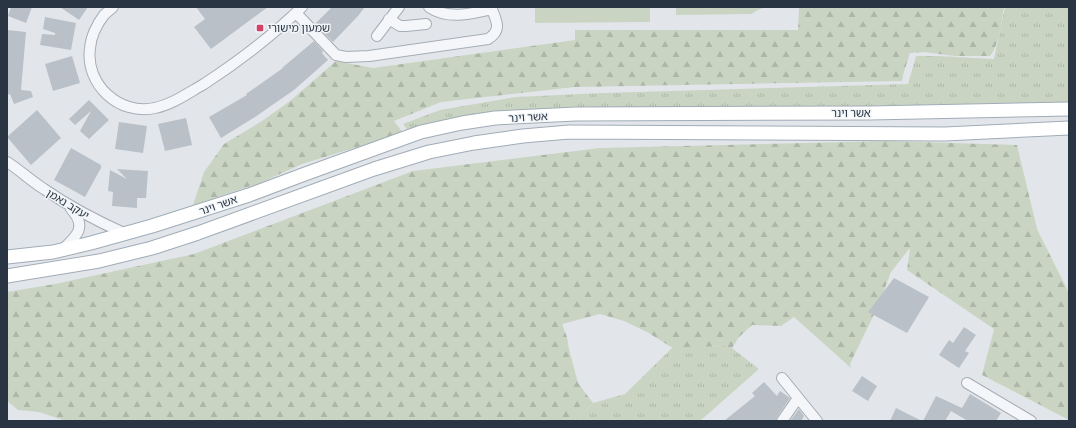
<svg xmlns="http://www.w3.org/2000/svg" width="1076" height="428" viewBox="0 0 1076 428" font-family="'Fira Sans Condensed','Noto Sans Hebrew',sans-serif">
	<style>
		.grass { fill: url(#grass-tufts) }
		.forest { fill: url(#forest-firs) }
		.garden { fill: #c9d5c2 }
		.building { fill: #b9c0c8 }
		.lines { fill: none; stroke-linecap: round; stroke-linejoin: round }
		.minor-casing { stroke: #a7adb5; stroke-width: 12 }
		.major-casing { stroke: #a0acb7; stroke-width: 15 }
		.minor { stroke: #f5f6f9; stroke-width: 10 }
		.major { stroke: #fff; stroke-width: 13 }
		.poi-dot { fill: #d44267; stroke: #f1f5f8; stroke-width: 1.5 }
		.labels { text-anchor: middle; stroke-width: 3; stroke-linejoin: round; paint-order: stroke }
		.poi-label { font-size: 11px; fill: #293543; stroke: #f1f5f8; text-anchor: start }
		.street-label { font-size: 11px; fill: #293543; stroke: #f1f5f8 }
	</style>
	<defs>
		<pattern id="grass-tufts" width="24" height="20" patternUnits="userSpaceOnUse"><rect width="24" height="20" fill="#c9d5c2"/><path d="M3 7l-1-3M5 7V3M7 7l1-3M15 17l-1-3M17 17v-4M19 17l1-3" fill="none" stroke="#adb7a8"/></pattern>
		<pattern id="forest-firs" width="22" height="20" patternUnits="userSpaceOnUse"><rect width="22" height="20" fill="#c9d5c2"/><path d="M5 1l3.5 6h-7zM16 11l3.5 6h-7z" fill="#adb7a8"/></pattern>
	</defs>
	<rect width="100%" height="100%" fill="#e2e6eb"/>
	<path class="grass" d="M1005 7H1069V102L567 112 409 132 403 124 440 110 516 97 603 93 908 84 916 56H937L994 59Z
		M726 346 732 348 759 369 700 421H577L593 403 625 394 673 347H698Z"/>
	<path class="forest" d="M799 7H1004C1001 22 1000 44 990 56H955L924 52 910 53 903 75 902 81 575 87 441 102 394 121 403 133 302 164 260 183 193 205 204 172 224 144 262 121 290 101 336 61 373 68 575 40V30H798Z
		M888 141 1017 145 1037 229 1069 293V420L982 375 994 329 907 270 910 248 891 272 879 304 850 364 851 368 794 317 781 326 752 325 739 337 732 348 726 346 698 347H671L647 332 624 321 600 314 562 324 567 337 569 349 578 383 593 403 577 421H66L39 412 18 410 7 401V292L55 284 194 254 413 171 600 148Z"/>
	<path class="garden" d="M535 7H650V22L535 23Z
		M676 7H765L756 11 752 14 676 15Z"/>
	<path class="building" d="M11 7H32L26 23 8 16Z
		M60 7H88L79 20Z
		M196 7H268L211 49 194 27 205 19Z
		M332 7H365L358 16 333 42 315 24Z
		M45 17 76 23 71 50 40 45 42 34 55 35V33L43 29Z
		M7 30 26 32 21 90 31 91 33 97 14 104 10 94 7 95Z
		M314 41 323 51 322 53 328 60 294 90 255 117 221 138 209 117 247 95 246 94 283 68H282Z
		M72 56 80 83 53 91 45 64Z
		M89 100 109 120 89 139 80 131 91 111 75 125 69 119Z
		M37 110 61 138 31 165 7 137Z
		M186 118 192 145 165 151 158 124Z
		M119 122 147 126 143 153 115 149Z
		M71 148 101 165V168L85 197 54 180Z
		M117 169 148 171 146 198H137V208L112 206 113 192 108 191 110 170 127 179Z
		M894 278 929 297 907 333 868 312Z
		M964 327 976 335 965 351 969 353 959 368 939 355 949 340 953 343Z
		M862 376 877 386 868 401 852 391Z
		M764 382 777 396 780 391 790 398 777 417 776 421H724L755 396 752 393Z
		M970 394 1001 413 996 421H968L951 411 945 421H923L936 396 962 408Z
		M896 408 922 421H890Z
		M799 409 804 416 801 421H790Z"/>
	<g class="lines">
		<defs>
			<path id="minor" d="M113 7C110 10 107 12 104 15 97 24 91 37 90 48 85 84 119 116 155 108 173 104 188 93 204 84 239 61 272 36 302 7
				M429 7C448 20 471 14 492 9
				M296 13 336 55 346 57 369 56 488 39C503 30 496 20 491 7
				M389 19 400 26H406L426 24
				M377 36 399 7
				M7 162C20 170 31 181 44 189 70 207 97 221 126 234
				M62 250C76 237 88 227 71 209
				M782 378 817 421
				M967 383 1031 421
				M782 421 798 398"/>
			<path id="major" d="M7 257 53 252 91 243 152 226 249 195 305 174 421 132 462 123 495 118 576 114 870 113 1069 109
				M7 276 99 261 152 248 198 233 374 169 429 152 474 143 523 136 569 132 945 134 1069 128"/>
		</defs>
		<use href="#minor" class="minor-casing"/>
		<use href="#major" class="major-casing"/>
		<use href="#minor" class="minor"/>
		<use href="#major" class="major"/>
	</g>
	<rect class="poi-dot" x="256" y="24" width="8" height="8" rx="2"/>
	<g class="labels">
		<g class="poi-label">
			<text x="268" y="32">שמעון מישורי</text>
		</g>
		<g class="street-label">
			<text x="851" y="117">אשר וינר</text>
			<text transform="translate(528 117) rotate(-3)" y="4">אשר וינר</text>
			<text transform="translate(68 204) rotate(31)" y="4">יעקב נאמן</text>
			<text transform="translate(218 205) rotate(-19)" y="4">אשר וינר</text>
		</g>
	</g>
	<rect width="1076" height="428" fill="none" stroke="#293543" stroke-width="16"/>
</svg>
